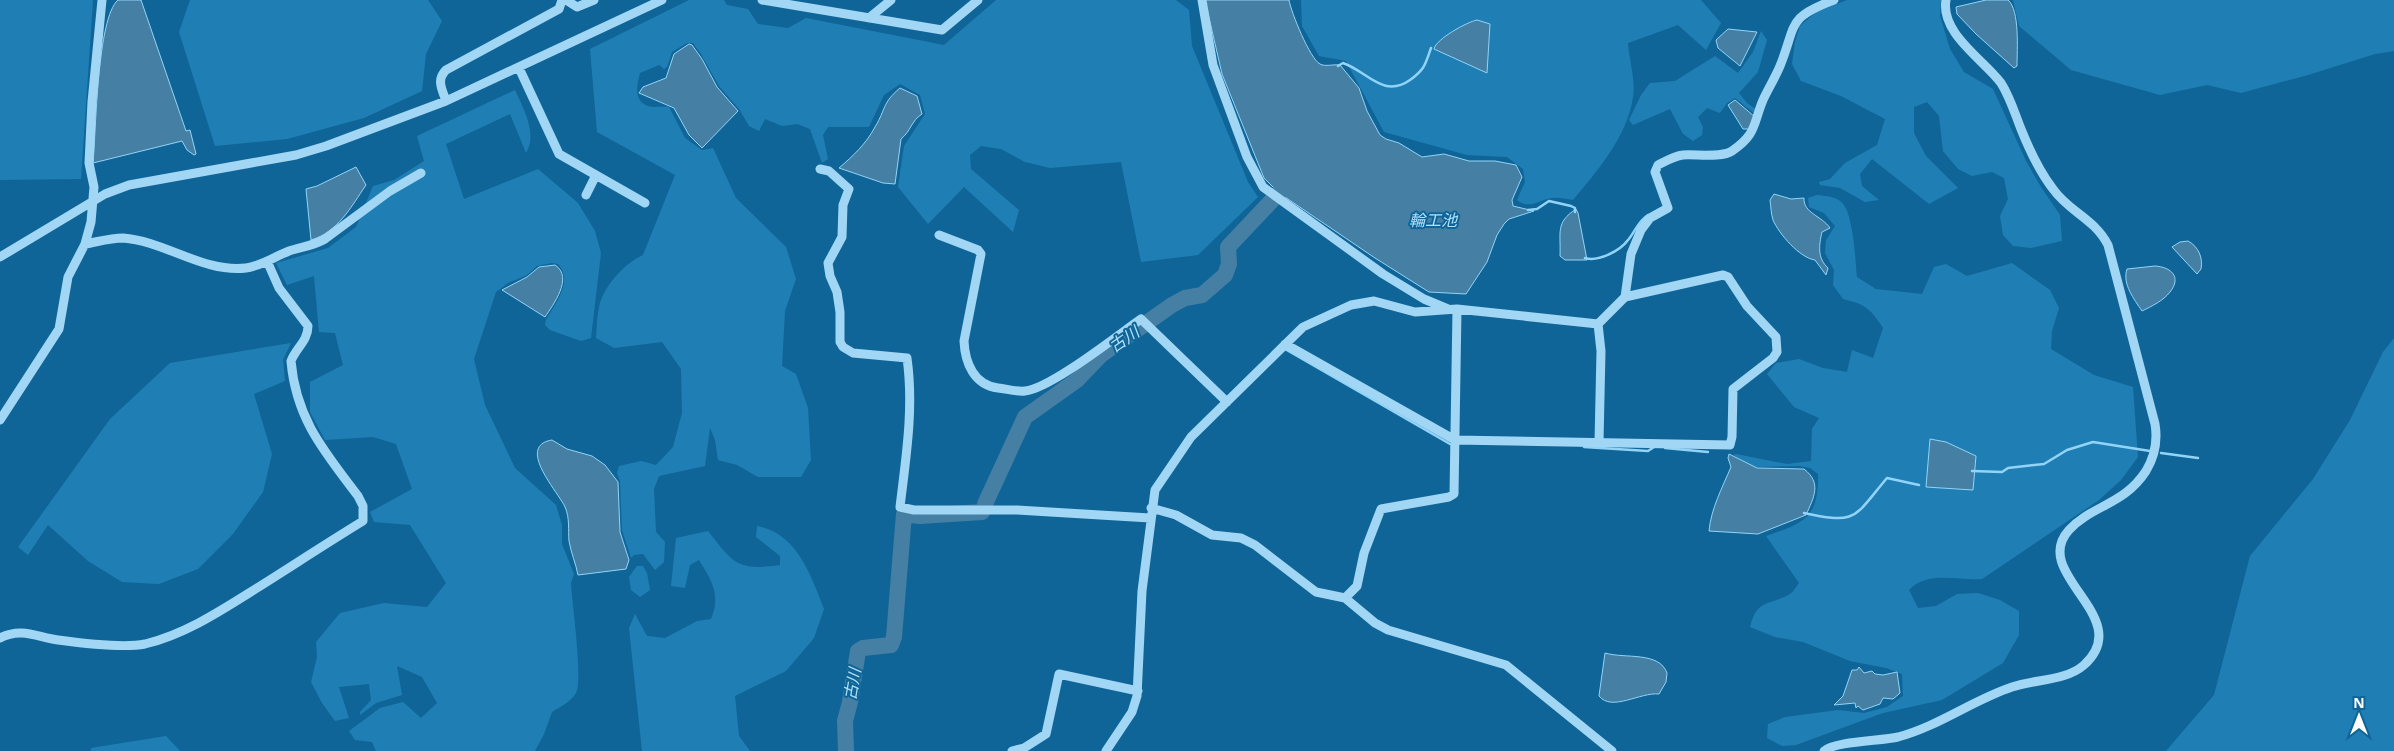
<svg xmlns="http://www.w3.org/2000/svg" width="2394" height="751" viewBox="0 0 2394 751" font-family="'Noto Sans','Noto Sans JP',sans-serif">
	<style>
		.green { fill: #1f7fb5 }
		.water { fill: #4580a4; stroke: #92d4f8 }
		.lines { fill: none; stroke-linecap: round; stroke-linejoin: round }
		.stream { stroke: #92d4f8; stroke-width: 2.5 }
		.river { stroke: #4580a4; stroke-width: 16 }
		.minor { stroke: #a1d6f4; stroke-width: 9 }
		.labels { text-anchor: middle; stroke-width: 4; stroke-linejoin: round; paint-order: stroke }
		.water-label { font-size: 16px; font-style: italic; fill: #b1e1fb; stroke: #106598 }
	</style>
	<rect width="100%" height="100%" fill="#106598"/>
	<path class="green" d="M0 0H93L81 179 0 180Z
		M190 0H428L442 21 426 54 422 91 364 118 287 139 215 146 179 32Z
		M689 0H724L727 5 748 9 758 24 788 28 806 18 944 45 996 0H1176L1189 10 1192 46 1248 182 1258 197 1198 255 1141 262 1121 162 1050 168 1025 162 1001 149 981 146 970 155 971 169 1019 210 1013 232 964 187 928 224 898 187 904 146 925 114 920 95 900 84 884 95 869 127H828L823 135 828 159 822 163 810 129 797 124 782 126 765 119 759 131 749 126 739 109 719 86 701 54 693 43H687L672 52 667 67 664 69 659 65 640 73C637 84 633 101 648 106 653 108 663 106 669 107L685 138 702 150 713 148 736 198 786 247 796 279 785 311 782 366 796 374 808 408 811 460 801 477H758L737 465 718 460 715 440 710 428 705 466 659 476 654 489 656 532 665 542 664 562 655 570 643 554 634 555 631 558 622 530 620 481 617 473 619 466 641 461 656 465 673 447 682 413 681 369 662 342 614 348 596 338C597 327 597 314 600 303 606 284 625 263 643 255L675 175 597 132 590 49Z
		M1301 0H1701L1721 23 1706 50 1678 25 1628 43C1629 58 1636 83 1633 97 1627 137 1598 170 1573 200 1566 199 1558 197 1552 198 1538 200 1530 210 1517 200L1525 182 1523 169 1507 157 1467 155 1384 132 1346 61 1319 56 1302 26Z
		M1847 0H1941L1940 16 1950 49 1964 72 1993 89 2026 161 2041 187 2060 215 2062 241 2031 248 2013 246 2003 235 2000 216 2008 199 2004 178 1992 172 1972 176 1958 169 1943 151 1939 116 1927 102 1914 107V133L1926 156 1958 188 1929 204 1872 159 1860 174 1862 186 1879 200 1865 202 1840 188 1820 185 1819 182 1830 179 1845 163 1877 145 1885 119 1841 96 1801 81 1792 64 1795 42 1800 26 1816 12Z
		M2013 0H2394V51L2375 54 2308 75 2241 93 2207 85 2160 95 2071 70 2019 26Z
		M1761 31 1767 40 1758 72 1739 93 1747 103 1757 110 1755 114 1735 98 1727 103 1720 113 1707 108 1698 117 1703 127 1702 135 1693 141 1683 134 1670 109 1633 125 1629 120 1641 95 1650 83 1675 81 1715 56 1738 73 1753 52Z
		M515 90C523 108 538 134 526 153L510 114 446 144 464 199 538 169 578 203 595 231 601 253 591 338 581 341 550 330 545 325 546 320C555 304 574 281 558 264L552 263 537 266 527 275 508 283 496 292 474 359 485 405 515 468 556 505 562 525V544L574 574 571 583C572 603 583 679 576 693 570 703 561 706 552 712L544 734 535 751H376L372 742 355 740 349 731 380 708 403 702 421 718 437 703 422 677 397 666 402 695 376 703 360 715V712L371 700 369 684 339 687 349 718 335 721 322 703 311 682 317 657 316 642 340 613 384 603 427 607 446 583 410 525 374 522 370 512 412 489 396 444 373 437 325 440 310 412V382L343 365 335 333 319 332 314 276 287 285 276 263 328 248 356 227 373 186 394 180 424 161 417 136Z
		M1817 195C1825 196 1833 196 1840 201 1854 210 1855 261 1857 277L1876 289 1922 294 1934 267 1946 264 1967 276 2012 263 2050 290 2059 308 2052 331 2051 349 2094 375 2133 387 2138 457 2121 480 2099 500 1982 579C1957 581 1928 570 1909 590L1918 608 1936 606 1957 594 1978 593 2000 600 2019 611V635L2003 663 1942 700 1883 713 1796 745 1782 746 1767 738 1768 724 1785 717 1838 710 1864 713 1887 707 1903 696 1902 674 1886 668 1850 661 1803 642 1775 637 1750 627C1757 599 1768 606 1788 595 1793 593 1796 587 1799 583L1766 536C1804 523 1819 518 1818 474L1810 468 1799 466 1753 467 1733 455 1736 454 1787 464 1811 461 1812 429 1819 418 1794 407 1767 374 1776 363 1799 359 1823 368 1847 372 1852 350 1873 358 1883 328C1871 309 1865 304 1843 299L1833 285 1834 270 1825 253 1826 240 1835 226 1824 213 1809 207 1808 198Z
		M2394 338V751H2166L2214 695 2250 556 2313 479 2350 420 2383 352Z
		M291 343 283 360 285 381 254 394 272 454 263 492 233 534 198 569 159 584 122 582 88 561 48 525 28 555 18 547 110 419 170 363Z
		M757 526C797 533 811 576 824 609L814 638 786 671 735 696 739 736 750 751H642L629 628 635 614 647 636 665 638 697 621 711 619C721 595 712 581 699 560L690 565 685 588 671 586 676 538 708 531C734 564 737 571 780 565V556L756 537Z
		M637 566H643L647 573 650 590 640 597 631 590 629 577Z
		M166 736 180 751H91V748Z"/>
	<path class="water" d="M118 0H141L186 131 190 130 196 154 194 155 187 150 182 141 93 163C96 132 97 18 118 0Z
		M1205 0H1289C1291 12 1310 59 1320 64 1325 67 1334 64 1340 65L1359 88 1367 111 1380 135 1386 139 1399 143 1422 157 1444 154 1469 161H1495L1516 165 1522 177 1512 200 1513 206 1534 211 1509 219 1504 224 1497 235 1487 262 1466 294 1429 292 1375 258 1279 193 1264 178 1222 74Z
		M1986 0H2008C2020 10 2017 50 2017 66L2014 68 1976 34 1957 14 1956 7Z
		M1477 20 1490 24 1487 73 1434 49C1436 39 1467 22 1477 20Z
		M1728 29 1757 32 1740 66 1718 48 1716 40Z
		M689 44 692 45 702 59 717 87 738 111 702 148 689 135 674 108 639 93 643 87 666 78 674 54Z
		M900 88 917 96 922 114C911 121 911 131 901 139L895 184 883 183 839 168C853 156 866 144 875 127 886 109 882 103 900 88Z
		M1735 100 1755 117 1750 129H1743L1728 105Z
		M356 167 366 185C351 207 338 232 311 240L306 189 317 186Z
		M1774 194 1791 199 1804 198C1803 213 1822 216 1830 228L1822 232C1819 245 1817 258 1828 268L1826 275 1815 260C1800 258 1779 234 1773 220 1771 214 1771 207 1770 200Z
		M1576 209 1578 213 1587 260H1565L1560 256C1561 232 1555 223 1576 209Z
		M2188 241C2199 247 2203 258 2201 269L2197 274 2172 247 2180 242Z
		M555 265C574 277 553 305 545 317L502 290 527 277 539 267Z
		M2155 266C2171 267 2182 277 2170 292 2163 301 2152 306 2142 311 2134 299 2122 284 2127 269Z
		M1930 439 1946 442 1976 456 1973 490 1926 487Z
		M552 440 567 449 592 456 605 465 618 482 620 532 629 560 626 569 578 575C576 564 571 553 569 541 568 530 570 518 565 507 559 493 515 446 552 440Z
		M1729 454 1757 468 1804 469C1822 483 1814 497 1806 515L1758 534 1709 531C1711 509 1722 488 1731 467L1728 458Z
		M1605 653C1625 659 1659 651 1667 673L1666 682 1659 694C1640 692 1612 712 1599 696Z
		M1859 667 1864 673 1872 671 1875 674 1883 675 1897 672 1900 693 1893 699 1883 698 1880 704 1863 710 1858 706 1856 708 1855 703 1834 705 1843 696 1852 670H1857Z"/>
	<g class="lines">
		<path class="stream" d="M1338 66 1343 63C1367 71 1383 99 1410 80 1425 69 1425 65 1431 48
			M1528 210 1537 209 1549 201 1571 206 1575 208V212
			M1585 258C1598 262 1620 251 1628 240 1635 232 1638 221 1648 215
			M1285 349 1450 444
			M1584 447 1648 451 1654 447
			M1665 448 1708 452
			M2161 453 2198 458
			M1972 471 2002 472 2008 468 2044 464 2067 450 2093 442 2150 451
			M1804 513C1858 525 1854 517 1887 478L1919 485"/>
		<path class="river" d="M985 504 1025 417 1077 380 1101 355 1172 305 1185 298 1202 295 1225 275 1229 264 1228 247 1279 193
			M846 751 845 721 850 702 858 651 863 648 891 645 894 637 904 514 920 516 982 512"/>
		<path class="minor" d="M566 0 577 7 594 0
			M762 0 942 30 978 0
			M1202 0 1213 65 1247 157 1263 187 1383 274 1424 299 1448 309
			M869 18 891 0
			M519 68 559 154 645 203
			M446 101C442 89 436 80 446 70L559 9 562 0
			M820 169 829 171 849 189 843 205 842 237 828 263 830 276 837 292 840 312V342L843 347 853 353 907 358C914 408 906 457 900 507L914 510H1017L1150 518
			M586 195 596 175
			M939 235 978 250 981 254 964 341C965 363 974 385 998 388 1007 389 1016 392 1025 391 1050 389 1118 335 1141 319L1227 402
			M85 244C97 242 110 238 123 238 165 241 203 273 246 268 261 266 274 257 289 251 301 247 313 246 325 239L390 191 421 173
			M0 257 105 194 129 185 296 155 326 146 446 101 662 0
			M1598 324 1601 351 1599 442
			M1285 344 1455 440 1730 445 1732 437 1733 389 1773 358 1777 352 1776 337 1747 306 1728 277 1723 275 1625 297
			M0 420 59 329 68 277 85 244 91 222 94 187 89 163 92 102 102 0
			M1151 508 1176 515 1212 535 1241 538 1255 545 1316 592 1345 598 1375 623 1388 630 1506 665 1612 751
			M1345 598 1357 586 1364 553 1381 509 1449 497 1454 494 1457 309
			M0 638C21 627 37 637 58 640 80 643 125 648 145 644 186 634 222 610 257 588 292 566 327 543 363 521V506L358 496C324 451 296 419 291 361 296 348 308 341 308 326L279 288 267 261
			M1012 751 1024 748 1046 734 1059 674 1138 691
			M1106 751 1132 712 1137 696 1142 591 1155 490 1191 437 1303 327 1351 305 1374 301 1415 312 1457 309 1598 324 1625 297 1631 254 1641 230 1650 218 1668 208 1655 172 1658 165C1666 161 1674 156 1683 155 1695 154 1722 158 1732 151 1757 134 1753 124 1763 100 1768 89 1775 78 1780 66 1797 24 1786 18 1834 0
			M1824 751C1835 741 1881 741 1898 737 1939 726 1973 700 2012 687 2035 679 2066 681 2084 665 2137 617 2029 574 2069 530 2092 505 2124 505 2146 471 2155 456 2158 442 2155 424L2108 245C2094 218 2069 212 2053 189 2040 172 2029 149 2021 129 2015 114 2010 97 2001 83 1984 60 1940 33 1946 0"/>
	</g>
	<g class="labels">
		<g class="water-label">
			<text x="1433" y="226">輪工池</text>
			<text transform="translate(1124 339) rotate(-35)" y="6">古川</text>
			<text transform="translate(852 684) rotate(-80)" y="6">古川</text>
		</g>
	</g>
	<g transform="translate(2359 716)" stroke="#106598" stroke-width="4" paint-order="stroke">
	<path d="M0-4L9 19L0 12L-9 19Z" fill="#ffffff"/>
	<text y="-8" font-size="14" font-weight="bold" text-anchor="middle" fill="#ffffff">N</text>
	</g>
</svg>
